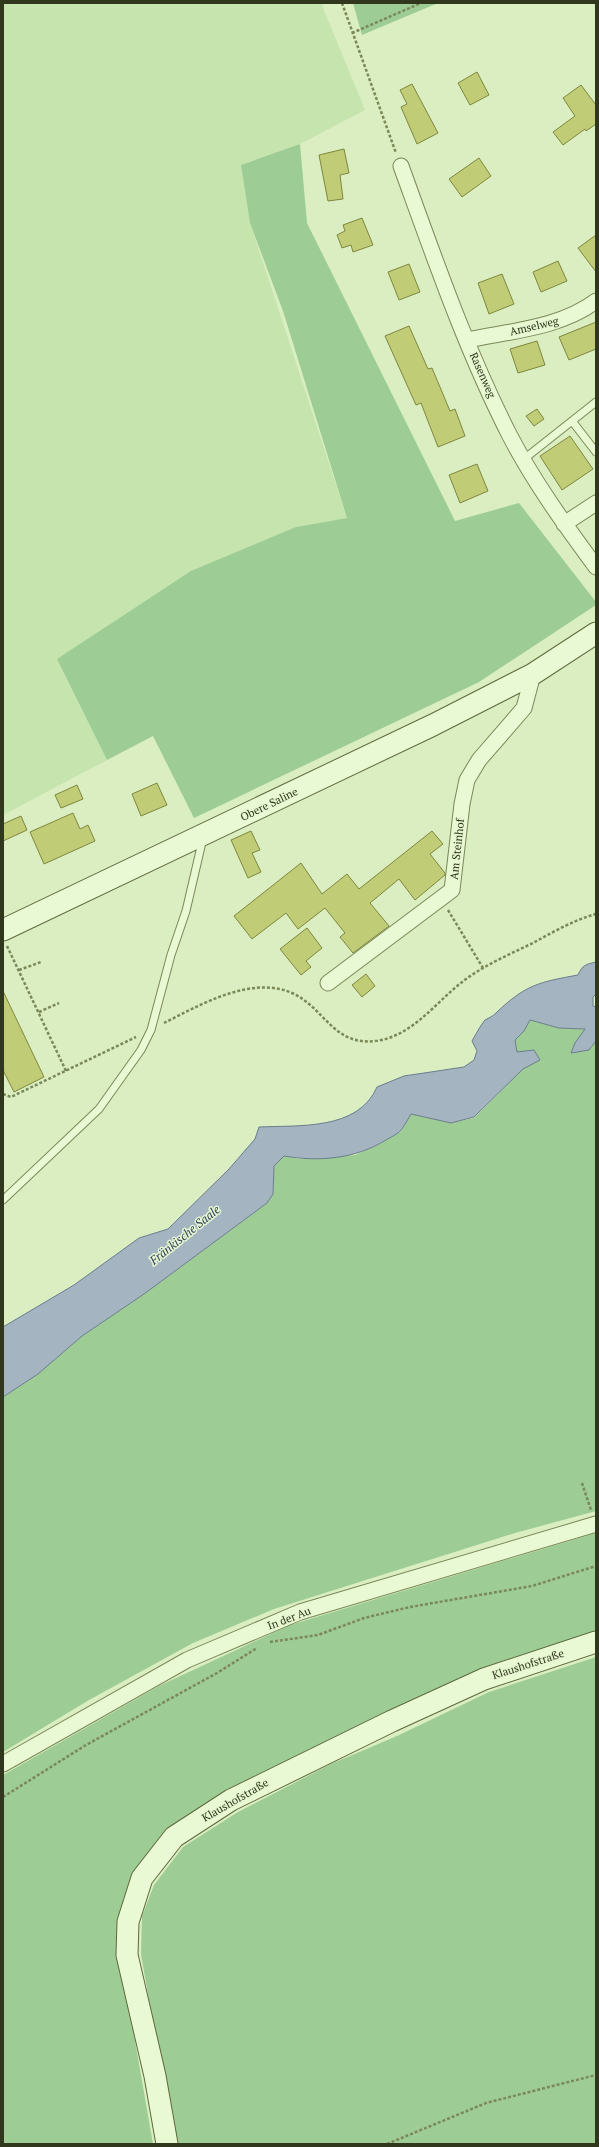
<svg xmlns="http://www.w3.org/2000/svg" width="599" height="2147" viewBox="0 0 599 2147" font-family="'PT Serif',serif">
	<style>
		.farmland { fill: #c5e4ae }
		.green { fill: #9dcc95 }
		.water { fill: #a4b4c0; stroke: #6b7d8e }
		.building { fill: #c0cd76; stroke: #7e873e }
		.lines { fill: none; stroke-linecap: round; stroke-linejoin: round }
		.lane-casing { stroke: #7b8858; stroke-width: 9 }
		.street-casing { stroke: #7b8858; stroke-width: 17 }
		.secondary-casing { stroke: #5f693c; stroke-width: 23 }
		.path { stroke: #7b8858; stroke-width: 2.5; stroke-dasharray: 3 2; stroke-linecap: butt }
		.lane { stroke: #e9f9d4; stroke-width: 7 }
		.street { stroke: #e9f9d4; stroke-width: 15 }
		.secondary { stroke: #e9f9d4; stroke-width: 21 }
		.labels { text-anchor: middle; stroke-width: 3; stroke-linejoin: round; paint-order: stroke }
		.street-label { font-size: 11px; fill: #31371d; stroke: #e5f6d0 }
		.water-label { font-size: 12px; font-style: italic; fill: #2c3a57; stroke: #e5f6d0 }
	</style>
	<rect width="100%" height="100%" fill="#daeec1"/>
	<path class="farmland" d="M3 3H321L365 110 300 144 241 165 250 223 347 518 296 527 57 659 107 760 3 815Z"/>
	<path class="green" d="M353 3H438L362 35Z
		M300 144 307 223 455 521 519 503 596 602V605L479 682 194 818 153 736 107 760 57 659 191 571 296 527 347 518 283 311 250 223 241 165Z
		M530 1020 559 1028 586 1029 575 1043 589 1050 596 1041V1511L515 1533 274 1609 193 1643 89 1700 3 1752V1397L38 1374 82 1336 144 1294 267 1203 273 1194 274 1166 284 1156 299 1159 355 1155 380 1144 401 1131 411 1114 451 1123 474 1118 523 1069 540 1060 534 1050 517 1052 515 1040 524 1031Z
		M596 1533V1635L169 1832 120 1955 153 2144H3V1775L161 1685 290 1625Z
		M596 1657V2144H174L141 1954 142 1916 154 1885 183 1847 238 1812 331 1764 397 1736 489 1692Z"/>
	<path class="water" d="M596 962V994L593 997V1006L596 1007V1041L589 1050 571 1053 575 1043 585 1029 559 1028 530 1020 524 1031 515 1040 517 1052 534 1050 540 1060 523 1069 474 1117 451 1123 411 1114C408 1119 405 1125 401 1130 398 1134 391 1137 386 1140 355 1159 319 1162 284 1156L274 1166 273 1194 267 1203 144 1294 82 1336 38 1374 3 1397V1327L74 1285 139 1238 168 1229 229 1169 255 1139 259 1127C298 1125 358 1131 377 1087L404 1076 464 1067 474 1060 477 1051 472 1041C476 1034 480 1026 485 1020 489 1018 493 1016 496 1013 525 985 539 982 578 975 582 965 587 964 596 962Z"/>
	<path class="building" d="M477 72 489 95 470 105 458 83Z
		M412 84 438 133 417 144 401 107 407 104 400 90Z
		M581 85 596 105V124L586 131 585 129 563 145 553 132 575 116 563 98Z
		M344 149 349 173 340 175 343 199 328 201 319 155Z
		M479 158 491 176 462 197 449 179Z
		M362 218 373 245 353 252 351 245 342 248 337 235 345 231 343 225Z
		M596 235V272L578 248Z
		M558 261 567 281 541 292 533 272Z
		M409 264 420 292 399 300 388 272Z
		M502 274 514 304 489 314 478 283Z
		M596 322V349L569 360 559 337Z
		M409 326 428 369 432 368 450 411 455 409 465 436 438 447 421 403 416 405 385 336Z
		M537 341 545 365 518 373 510 349Z
		M537 409 544 419 534 426 526 416Z
		M570 436 593 469 562 490 540 456Z
		M477 464 488 491 460 503 449 475Z
		M157 783 167 805 141 816 132 794Z
		M77 785 83 799 61 808 55 795Z
		M73 813 80 829 88 825 95 841 44 864 30 832Z
		M21 816 27 830 3 841V824Z
		M251 831 260 850 252 853 261 872 248 878 231 840Z
		M432 831 443 844 430 854 445 873V875L415 900 399 879 370 903 389 926 353 953 340 937 345 933 325 908 298 929 286 913 252 939 234 916 301 863 322 894 347 874 359 889Z
		M307 928 322 948 306 961 311 967 301 975 280 949Z
		M366 974 375 986 362 997 352 985Z
		M3 991 44 1077 14 1092 3 1070Z"/>
	<g class="lines">
		<defs>
			<path id="lane" d="M572 421 596 452
				M524 459 596 402
				M3 1200 99 1109 141 1050 151 1030 171 955 186 911 203 838"/>
			<path id="street" d="M401 166C434 257 466 350 510 436 534 482 565 525 596 567
				M468 340C510 331 560 328 596 301
				M564 524 596 503
				M328 983 452 890 462 804 467 780 479 760 524 708 533 674
				M3 1764 187 1660 300 1612 596 1524"/>
			<path id="secondary" d="M3 930 433 725 533 674 596 633
				M167 2144 155 2076 127 1955 128 1922 142 1878 174 1837 231 1800 392 1721 484 1679 596 1642"/>
		</defs>
		<use href="#lane" class="lane-casing"/>
		<use href="#street" class="street-casing"/>
		<use href="#secondary" class="secondary-casing"/>
		<path class="path" d="M342 3 396 153
			M352 33 421 3
			M448 910 483 968
			M7 946 66 1071
			M19 970 41 962
			M39 1012 59 1003
			M164 1023C200 1005 251 975 292 993 324 1007 333 1046 375 1041 413 1037 437 1000 466 979 487 964 510 954 533 943 553 932 574 920 596 914
			M3 1094 11 1097 136 1037
			M582 1483 591 1510
			M270 1642 318 1635 364 1618 410 1607 532 1586 596 1566
			M3 1797 86 1745 217 1673 257 1648
			M387 2144 486 2103 596 2075"/>
		<use href="#lane" class="lane"/>
		<use href="#street" class="street"/>
		<use href="#secondary" class="secondary"/>
	</g>
	<g class="labels">
		<g class="street-label">
			<text transform="translate(534 326) rotate(-13)" y="4">Amselweg</text>
			<text transform="translate(483 375) rotate(66)" y="4">Rasenweg</text>
			<text transform="translate(269 804) rotate(-26)" y="4">Obere Saline</text>
			<text transform="translate(457 849) rotate(-84)" y="4">Am Steinhof</text>
			<text transform="translate(289 1618) rotate(-21)" y="4">In der Au</text>
			<text transform="translate(528 1664) rotate(-18)" y="4">Klaushofstraße</text>
			<text transform="translate(235 1800) rotate(-30)" y="4">Klaushofstraße</text>
		</g>
		<g class="water-label">
			<text transform="translate(185 1235) rotate(-39)" y="4">Fränkische Saale</text>
		</g>
	</g>
	<rect width="599" height="2147" fill="none" stroke="#31371d" stroke-width="8"/>
</svg>
